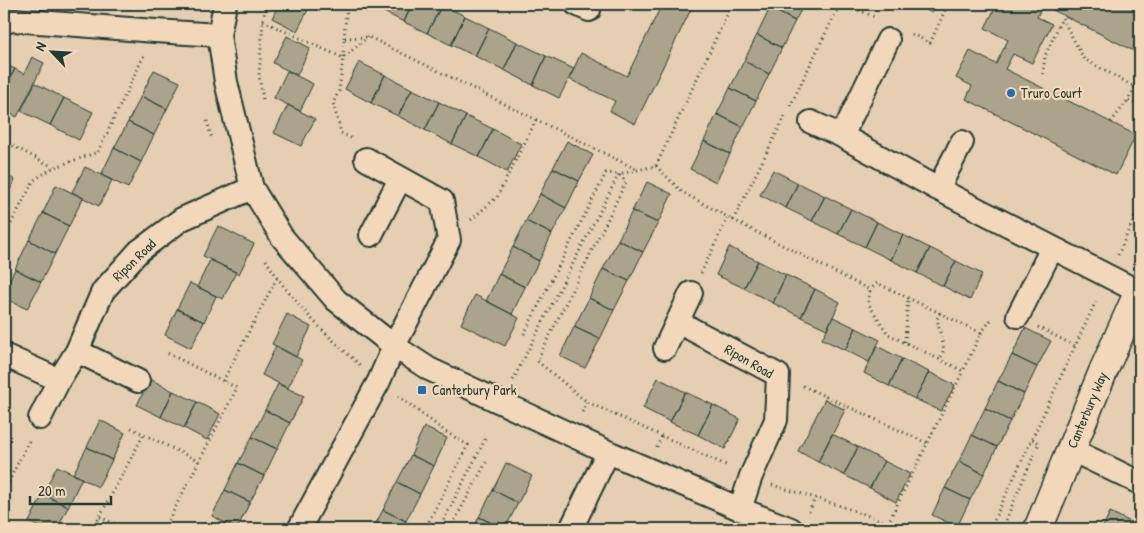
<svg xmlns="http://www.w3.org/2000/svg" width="1144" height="533" viewBox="0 0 1144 533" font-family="'Patrick Hand',sans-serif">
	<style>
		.building { fill: #aca38c; stroke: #1f3d34 }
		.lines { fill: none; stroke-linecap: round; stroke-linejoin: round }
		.street-casing { stroke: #1f3d34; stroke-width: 26 }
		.secondary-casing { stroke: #1f3d34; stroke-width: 31 }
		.path { stroke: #1f3d34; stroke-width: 3; stroke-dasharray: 1 4; stroke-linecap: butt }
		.street { stroke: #f3d7ba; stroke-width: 22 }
		.secondary { stroke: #f3d7ba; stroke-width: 28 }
		.poi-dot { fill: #1f6fb2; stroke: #f3d7ba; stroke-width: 2 }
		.labels { text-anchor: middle; stroke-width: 4.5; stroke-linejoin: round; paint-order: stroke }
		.poi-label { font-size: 14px; fill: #1f3d34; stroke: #f3d7ba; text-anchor: start }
		.street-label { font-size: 14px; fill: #1f3d34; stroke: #f3d7ba }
	</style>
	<rect width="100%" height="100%" fill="#e6ceb2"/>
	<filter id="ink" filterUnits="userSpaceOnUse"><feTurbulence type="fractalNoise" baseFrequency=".02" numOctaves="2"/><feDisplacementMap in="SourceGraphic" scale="10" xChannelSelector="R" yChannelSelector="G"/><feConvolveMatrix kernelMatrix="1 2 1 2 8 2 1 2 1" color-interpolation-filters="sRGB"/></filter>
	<g filter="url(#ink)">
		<path class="building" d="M279 4H306L310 6 297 31 272 18Z
			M383 4H412L404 22 380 10Z
			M412 4H440L442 5 427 33 404 22Z
			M662 4H690L693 5 635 124 610 111 615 101 569 79 581 53 627 76Z
			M772 4H804L795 21 770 8Z
			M914 4H936L932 13Z
			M997 4H1011L1015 6 1016 4H1140V54L1043 5 1037 17 1052 24 1032 63 1013 54 1005 69 1136 135 1116 175 966 99 972 86 956 78 970 51 996 64 1008 40 985 28Z
			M442 5 465 16 451 45 427 33Z
			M770 8 795 21 782 48 757 35Z
			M465 16 489 28 475 56 451 45Z
			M489 28 517 42 504 70 475 56Z
			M757 35 782 48 769 74 744 61Z
			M287 36 310 48 297 75 273 63Z
			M517 42 546 56 533 85 504 70Z
			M546 56 574 69 559 98 533 85Z
			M32 57 44 63 17 117 4 110V90L15 69 24 74Z
			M744 61 769 74 756 101 730 88Z
			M359 62 385 75 371 103 345 89Z
			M4 64 15 69 4 90Z
			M154 70 180 82 167 109 141 96Z
			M287 71 313 84 300 111 274 98Z
			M385 75 412 89 398 116 371 103Z
			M35 83 64 98 50 125 21 111Z
			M730 88 756 101 743 127 717 114Z
			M412 89 439 102 425 130 398 116Z
			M141 96 167 109 154 135 128 122Z
			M64 98 93 112 79 140 50 125Z
			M439 102 466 116 452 144 425 130Z
			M288 105 315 119 301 146 274 133Z
			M717 114 743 127 730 154 704 141Z
			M466 116 493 129 479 157 452 144Z
			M128 122 154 135 141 162 114 148Z
			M493 129 521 144 507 172 479 157Z
			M567 141 593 155 579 181 553 168Z
			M704 141 730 154 716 182 690 169Z
			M114 148 141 162 128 188 101 175Z
			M85 167 112 180 99 206 72 192Z
			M553 168 579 181 566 208 540 194Z
			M773 170 798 183 786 208 760 195Z
			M4 174 15 180 4 202Z
			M647 182 672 194 658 223 632 211Z
			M798 183 825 196 812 221 786 208Z
			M56 185 83 198 69 226 43 213Z
			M540 194 566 208 552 234 526 221Z
			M825 196 851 209 838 234 812 221Z
			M851 209 877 222 865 247 838 234Z
			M632 211 658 223 643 252 618 240Z
			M43 213 69 226 55 254 29 240Z
			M526 221 552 234 539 261 513 247Z
			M877 222 903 235 891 260 865 247Z
			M218 226 254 244 239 274 203 256Z
			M903 235 930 248 917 273 891 260Z
			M29 240 55 254 41 282 15 269Z
			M618 240 643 252 629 281 603 269Z
			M513 247 539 261 525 287 499 274Z
			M729 247 758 261 744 288 716 275Z
			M930 248 956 261 943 286 917 273Z
			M210 260 236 272 223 299 197 287Z
			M758 261 786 275 773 303 744 288Z
			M956 261 982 274 970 300 943 286Z
			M15 269 41 282 27 309 4 298V291Z
			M603 269 629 281 614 310 589 298Z
			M499 274 525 287 512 314 486 301Z
			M786 275 815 289 801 317 773 303Z
			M190 283 216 296 204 322 177 309Z
			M815 289 840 302 827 329 801 317Z
			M475 295 519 318 505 346 461 324Z
			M589 298 614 310 600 339 574 327Z
			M177 309 204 322 191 348 165 335Z
			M287 314 311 327 296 357 272 344Z
			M833 317 856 328 845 350 822 339Z
			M574 327 600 339 585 368 560 356Z
			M856 328 880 340 869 362 845 350Z
			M1025 328 1051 341 1037 367 1012 355Z
			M276 346 302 360 288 388 262 375Z
			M877 346 902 359 889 386 864 373Z
			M1012 355 1037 367 1024 394 998 381Z
			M902 359 929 372 915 399 889 386Z
			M929 372 955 385 941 411 915 399Z
			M658 378 685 392 670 422 643 408Z
			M150 379 173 391 161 417 137 405Z
			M998 381 1024 394 1010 421 985 408Z
			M278 384 304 396 290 423 265 410Z
			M173 391 197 402 184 428 161 417Z
			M685 392 713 405 698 435 670 422Z
			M825 399 845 410 818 462 798 451Z
			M197 402 220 414 207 440 184 428Z
			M713 405 740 419 725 449 698 435Z
			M985 408 1010 421 997 447 972 435Z
			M265 410 290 423 277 449 252 437Z
			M100 420 125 433 112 460 87 447Z
			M424 427 447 438 434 466 411 455Z
			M832 434 858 447 844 475 818 462Z
			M972 435 997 447 984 474 959 461Z
			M252 437 277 449 264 476 238 463Z
			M87 447 112 460 98 487 73 474Z
			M858 447 884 461 870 488 844 475Z
			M411 455 434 466 420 494 397 482Z
			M884 461 910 474 896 502 870 488Z
			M959 461 984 474 970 500 945 488Z
			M238 463 264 476 250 502 225 490Z
			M506 463 532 476 518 503 493 490Z
			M57 466 82 478 68 507 43 494Z
			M397 482 420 494 406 521 383 510Z
			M945 488 970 500 957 527 932 515Z
			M225 490 250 502 237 529 212 516Z
			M493 490 518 503 505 529 479 517Z
			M43 494 68 507 57 529H43L29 522Z
			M383 510 406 521 402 529H373Z
			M1110 512 1135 524 1133 529H1102Z
			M479 517 505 529H473Z"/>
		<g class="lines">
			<defs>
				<path id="street" d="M225 4 219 35 226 82 252 188 282 237 336 300 394 346 429 369 608 452 740 509 791 529
					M576 4 589 10
					M4 22 13 20 155 31 219 35
					M811 122 842 136 938 189 1139 292
					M842 136 888 40
					M938 189 962 142
					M371 235 400 179
					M1018 316 1052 248
					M678 322 778 375 776 420 751 476 740 509
					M665 348 691 293
					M77 351 103 291 139 251 182 219 252 188
					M4 355 59 380 77 351 138 381
					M40 418 59 380
					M1070 449 1140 483
					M299 529 379 381 394 346 449 240 442 201 366 159
					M571 529 608 452"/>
				<path id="secondary" d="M1038 529 1105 367 1140 289"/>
			</defs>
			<use href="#street" class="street-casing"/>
			<use href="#secondary" class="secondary-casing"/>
			<path class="path" d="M845 4 877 18
				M263 21 343 58 368 37
				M912 34 930 43 948 4
				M344 38 347 4
				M1043 74 1045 56 1062 18 1084 59 1135 87 1128 100 1140 106
				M1135 87 1140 76
				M263 99 259 76 263 21 266 4
				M790 106 840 4
				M207 121 212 139
				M1111 122 1128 100
				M351 138 341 133 333 103 339 91 343 58 344 38 369 37 638 170
				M4 141 53 167
				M656 166 682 192 733 220 786 114
				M471 220 497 197 536 120
				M733 220 870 290 868 303 888 334 963 371 981 333 877 283 870 290
				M4 237 34 180 53 168 98 152 144 55
				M1118 255 1140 205
				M266 260C290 300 325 334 360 365
				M701 273 728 217
				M940 313 937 319 944 349 940 360
				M1038 327 1075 346
				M981 333 993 317
				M524 334 606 173 619 174 626 182 537 361 587 402 728 466
				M905 342 908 298
				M513 380 619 174 656 166 732 4
				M223 381 277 278
				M803 386 927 443
				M398 396 446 432 468 445 425 529
				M582 412 587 402
				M131 428 200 462
				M657 447 662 436
				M772 485C816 498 860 511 902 529
				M4 491 30 439
				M809 512 815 498
				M100 517 126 529
				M888 523 963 371
				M93 529 144 434
				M164 529 237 388 167 353
				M439 529 487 436
				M450 529 488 459
				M990 529 1097 299
				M1002 529 1039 443 1032 439"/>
			<use href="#street" class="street"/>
			<use href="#secondary" class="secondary"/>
		</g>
	</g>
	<g class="poi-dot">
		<circle cx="1011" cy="93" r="5"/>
		<rect x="417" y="385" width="10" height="10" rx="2.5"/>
	</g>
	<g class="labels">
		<g class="poi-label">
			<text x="1021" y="98">Truro Court</text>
			<text x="432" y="395">Canterbury Park</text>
		</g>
		<g class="street-label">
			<text transform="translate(134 260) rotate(-44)" y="5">Ripon Road</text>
			<text transform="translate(749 361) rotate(30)" y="5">Ripon Road</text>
			<text transform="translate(1087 410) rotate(-67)" y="5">Canterbury Way</text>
		</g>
	</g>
	<rect width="1144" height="533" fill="none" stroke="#f3d7ba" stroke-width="20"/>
	<rect x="10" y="10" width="1124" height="513" fill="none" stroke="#1f3d34" stroke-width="2" filter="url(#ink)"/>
	<g transform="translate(52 52) rotate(295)" stroke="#f3d7ba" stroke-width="4" paint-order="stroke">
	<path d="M0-4L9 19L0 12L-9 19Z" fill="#1f3d34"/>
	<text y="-8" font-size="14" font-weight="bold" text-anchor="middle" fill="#1f3d34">N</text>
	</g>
	<path d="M30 496v8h81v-8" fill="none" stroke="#1f3d34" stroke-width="2.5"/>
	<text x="38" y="496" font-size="15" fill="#1f3d34" stroke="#f3d7ba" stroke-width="4" paint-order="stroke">20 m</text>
</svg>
